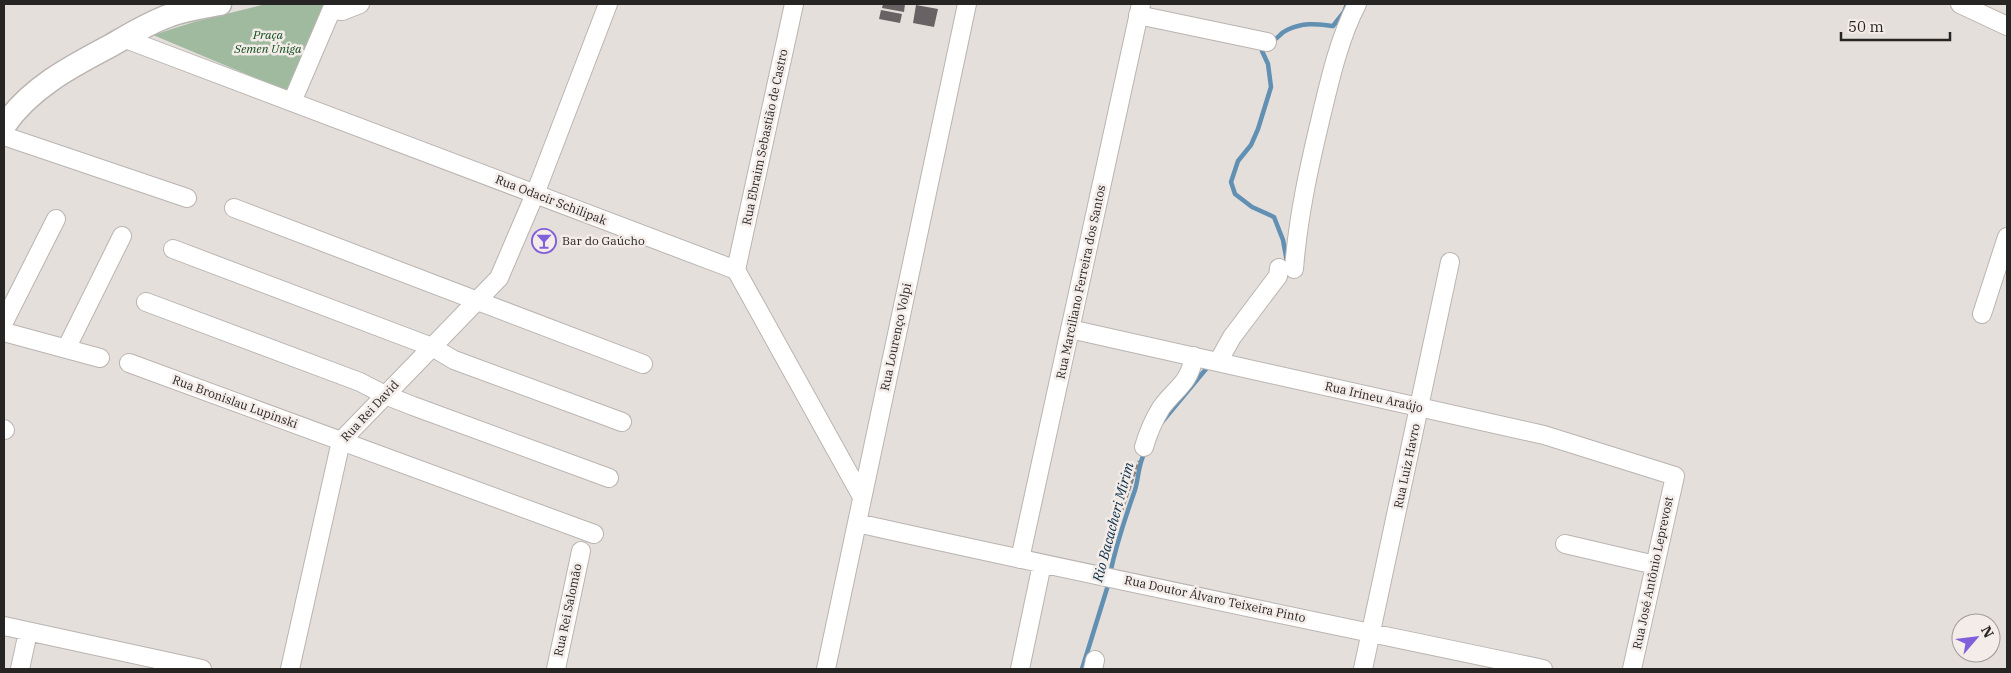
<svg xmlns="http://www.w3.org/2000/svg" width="2011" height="673" viewBox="0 0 2011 673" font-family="'IBM Plex Serif',serif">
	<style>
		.green { fill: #a0baa0 }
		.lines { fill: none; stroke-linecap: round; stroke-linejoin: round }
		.stream { stroke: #6190b3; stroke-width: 4.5 }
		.building { fill: #686265 }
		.minor-casing { stroke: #bab4b1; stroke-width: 20 }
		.major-casing { stroke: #bab4b1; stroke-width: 25 }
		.path { stroke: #878381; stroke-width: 2.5; stroke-dasharray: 5 2.5; stroke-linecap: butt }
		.minor { stroke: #fff; stroke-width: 18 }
		.major { stroke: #fff; stroke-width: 22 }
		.labels { text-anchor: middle; stroke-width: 5; stroke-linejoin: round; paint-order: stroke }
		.park-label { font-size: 12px; font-style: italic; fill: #0c4c18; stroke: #f3ece9 }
		.street-label { font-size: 12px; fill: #272524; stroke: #f3ece9 }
		.poi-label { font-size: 12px; fill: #272524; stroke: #f3ece9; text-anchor: start }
		.water-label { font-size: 14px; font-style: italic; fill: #062e47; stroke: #f3ece9 }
	</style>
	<rect width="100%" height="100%" fill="#e5dfdc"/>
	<path class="green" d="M266 4H325L289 92 153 35 194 22Z"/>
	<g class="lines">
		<path class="stream" d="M1287 262 1283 240 1274 217 1252 207 1235 194 1231 182 1238 161 1251 145 1258 129 1271 87 1268 64 1262 51 1268 43C1280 39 1278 34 1287 30 1304 22 1316 24 1333 26L1344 12 1347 4
			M1162 422 1206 369
			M1110 574C1116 545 1125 518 1135 490 1139 477 1138 464 1145 452
			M1082 669 1109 582"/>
	</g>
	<path class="building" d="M883 4H905L904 12 882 8Z
		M916 5 938 9 934 27 913 23Z
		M881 10 902 14 900 23 879 19Z"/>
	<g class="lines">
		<defs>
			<path id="minor" d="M1960 4 2007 26
				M332 10 342 11 360 4
				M1138 15 1267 42
				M123 38 736 270 862 497
				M292 102 334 4
				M4 136 187 198
				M234 208 643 364
				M173 249 432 347 454 360 622 422
				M1294 269C1298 217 1309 167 1321 117 1330 79 1339 39 1357 4
				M736 270 794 4
				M146 302 360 382 385 395 413 406 609 478
				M1982 314 2007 237
				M4 322 56 219
				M1070 329 1544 435 1675 476 1632 669
				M4 332 100 358
				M66 349 122 236
				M1218 362 1232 337 1278 276 1279 268
				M129 363 594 534
				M4 429 5 430
				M1144 447C1148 433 1153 421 1161 408 1176 387 1189 385 1194 356
				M857 523C1085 574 1314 621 1543 669
				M1565 544 1655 565
				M1020 559 1141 4
				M4 626 202 669
				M20 669 28 632
				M290 669 341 441 499 278 535 194 608 4
				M556 669 581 551
				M826 669 967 4
				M1020 669 1042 564
				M1093 669 1095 660
				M1363 669 1450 262"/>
			<path id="major" d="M4 126C30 88 70 67 110 46 129 35 150 22 171 15 187 9 204 7 220 4"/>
		</defs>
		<use href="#minor" class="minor-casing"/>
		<use href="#major" class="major-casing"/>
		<path class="path" d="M1106 562 1113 537 1139 461"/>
		<use href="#minor" class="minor"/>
		<use href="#major" class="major"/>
	</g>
	<defs>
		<symbol id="bar-ring" viewBox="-11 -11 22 22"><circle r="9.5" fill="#f3ece9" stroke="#825fda" stroke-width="1.5"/><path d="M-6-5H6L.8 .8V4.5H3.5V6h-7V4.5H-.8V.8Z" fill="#825fda"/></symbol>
	</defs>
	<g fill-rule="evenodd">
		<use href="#bar-ring" x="530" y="227" width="28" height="28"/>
	</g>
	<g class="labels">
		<g class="park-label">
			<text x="268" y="39">Praça<tspan x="268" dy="14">Semen Úniga</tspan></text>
		</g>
		<g class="street-label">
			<text transform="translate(765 137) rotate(-78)" y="4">Rua Ebraim Sebastião de Castro</text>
			<text transform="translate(551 200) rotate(21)" y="4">Rua Odacir Schilipak</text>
			<text transform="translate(1081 282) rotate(-78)" y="4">Rua Marciliano Ferreira dos Santos</text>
			<text transform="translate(896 337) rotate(-78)" y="4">Rua Lourenço Volpi</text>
			<text transform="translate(1374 397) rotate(13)" y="4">Rua Irineu Araújo</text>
			<text transform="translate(235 402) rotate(20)" y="4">Rua Bronislau Lupinski</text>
			<text transform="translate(370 411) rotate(-47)" y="4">Rua Rei David</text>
			<text transform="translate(1407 466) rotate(-78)" y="4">Rua Luiz Havro</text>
			<text transform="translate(1653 573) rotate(-78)" y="4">Rua José Antônio Leprevost</text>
			<text transform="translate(1215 599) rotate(12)" y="4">Rua Doutor Álvaro Teixeira Pinto</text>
			<text transform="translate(568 610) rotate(-78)" y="4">Rua Rei Salomão</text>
		</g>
		<g class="poi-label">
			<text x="562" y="245">Bar do Gaúcho</text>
		</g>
		<g class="water-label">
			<text transform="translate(1113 522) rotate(-75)" y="5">Rio Bacacheri Mirim</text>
		</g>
	</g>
	<rect width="2011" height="673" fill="none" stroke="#272524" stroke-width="10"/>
	<g transform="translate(1976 638) rotate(62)"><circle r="24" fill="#f3ece9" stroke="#a19c9a"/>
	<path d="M0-4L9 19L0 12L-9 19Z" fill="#825fda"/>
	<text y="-8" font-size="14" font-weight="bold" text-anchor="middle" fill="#272524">N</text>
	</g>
	<path d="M1841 32v8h109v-8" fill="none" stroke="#272524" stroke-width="2.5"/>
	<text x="1848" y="32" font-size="15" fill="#272524" stroke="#f3ece9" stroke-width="4" paint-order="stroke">50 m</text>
</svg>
